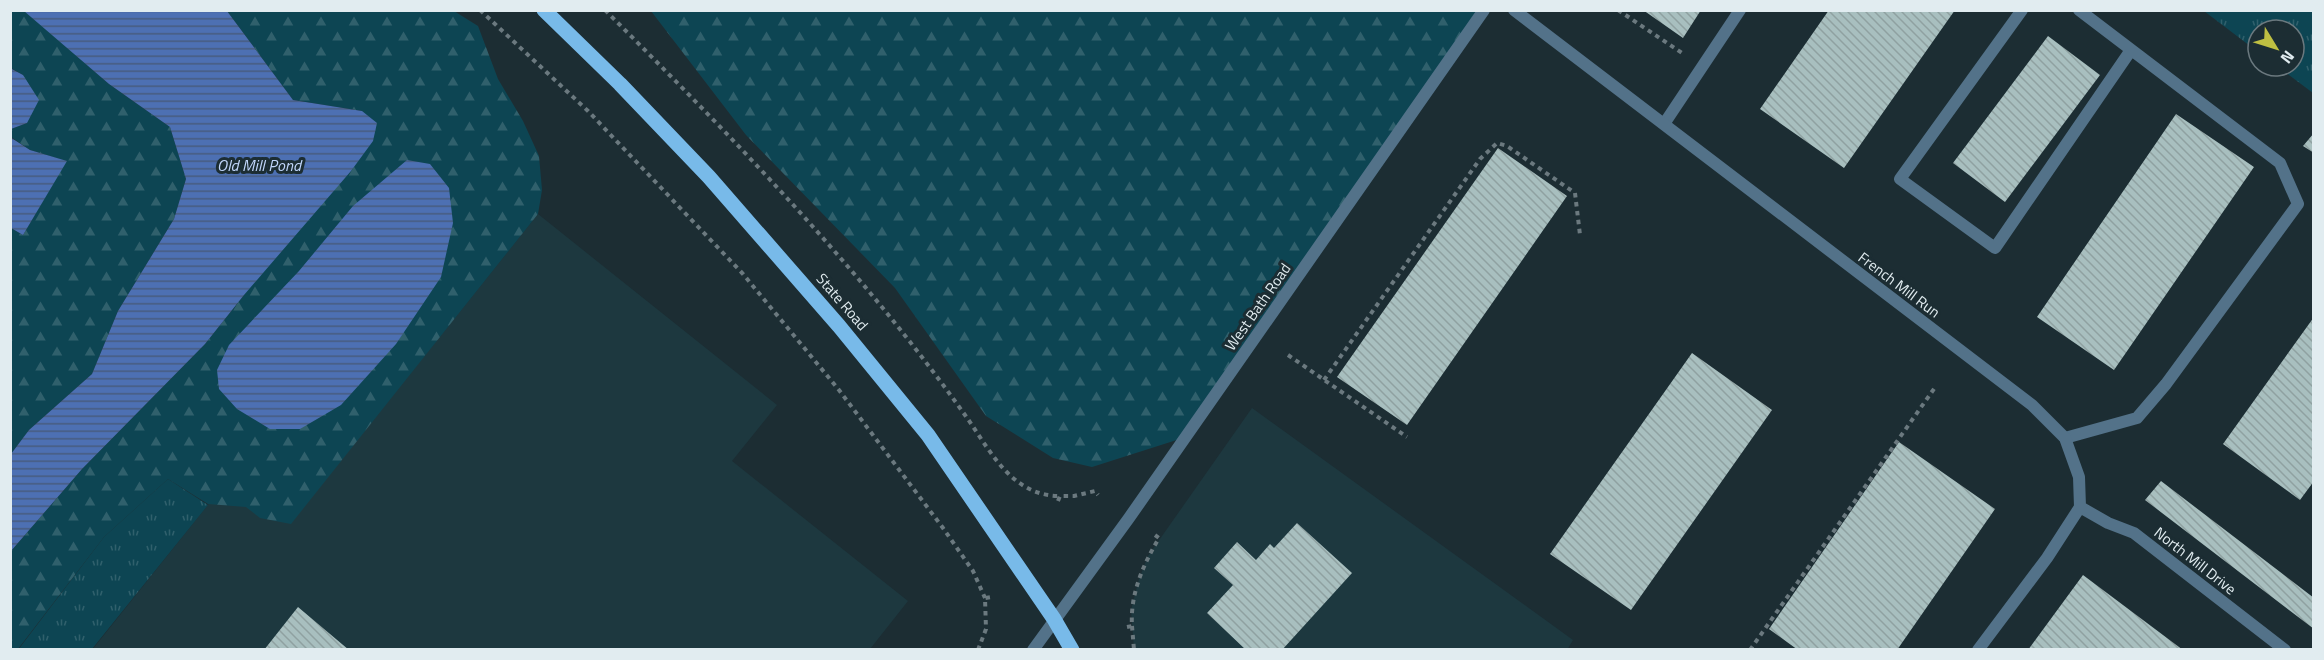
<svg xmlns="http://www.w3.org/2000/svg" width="2324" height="660" viewBox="0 0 2324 660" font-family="'Titillium Web',sans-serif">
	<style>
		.built { fill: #1d383f }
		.grass { fill: url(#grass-tufts) }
		.forest { fill: url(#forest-firs) }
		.water { fill: url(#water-rules) }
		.building { fill: url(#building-back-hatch) }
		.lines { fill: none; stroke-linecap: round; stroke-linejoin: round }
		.path { stroke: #6b797f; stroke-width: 4; stroke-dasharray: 4.5 4.5; stroke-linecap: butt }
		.service { stroke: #537289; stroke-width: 12 }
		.minor { stroke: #537289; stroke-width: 12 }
		.tertiary { stroke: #537289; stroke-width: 12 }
		.primary { stroke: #78bae9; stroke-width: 15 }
		.labels { text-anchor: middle; stroke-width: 6; stroke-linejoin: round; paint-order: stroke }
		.street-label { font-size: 15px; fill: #e1ecf0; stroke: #1c2d33 }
		.water-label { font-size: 16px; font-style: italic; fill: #c1d6fb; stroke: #1c2d33 }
	</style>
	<defs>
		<pattern id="grass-tufts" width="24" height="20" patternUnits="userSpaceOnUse" patternTransform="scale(1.5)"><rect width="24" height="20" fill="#0d4553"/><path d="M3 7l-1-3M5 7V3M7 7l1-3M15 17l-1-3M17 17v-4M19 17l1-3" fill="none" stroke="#30606c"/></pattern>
		<pattern id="forest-firs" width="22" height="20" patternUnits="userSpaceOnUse" patternTransform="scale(1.5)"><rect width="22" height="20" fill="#0d4553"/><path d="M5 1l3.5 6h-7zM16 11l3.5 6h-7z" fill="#30606c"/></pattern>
		<pattern id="water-rules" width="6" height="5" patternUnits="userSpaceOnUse" patternTransform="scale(1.5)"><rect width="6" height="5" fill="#4d70b3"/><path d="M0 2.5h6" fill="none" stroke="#485c7e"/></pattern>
		<pattern id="building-back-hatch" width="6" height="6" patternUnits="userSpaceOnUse" patternTransform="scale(1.5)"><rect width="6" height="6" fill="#a8bfbf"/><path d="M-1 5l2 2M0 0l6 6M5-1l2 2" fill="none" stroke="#8fa1a1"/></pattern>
	</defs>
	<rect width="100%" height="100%" fill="#1c2d33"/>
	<path class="built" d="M538 214 777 405 732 461 908 601 870 649 92 650 231 476 291 523Z
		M1252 408 1573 640 1567 650 1134 649 1131 610 1139 579 1148 556Z"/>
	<path class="grass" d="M2204 11H2313V93L2277 66H2294V30H2258V52Z
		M168 479 208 505 92 649 18 650 104 537Z"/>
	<path class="forest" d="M24 10 109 84 170 127 186 179 174 219 118 311 92 374 29 430 11 454V228L23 235 66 161 30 150 11 137V129L27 123 23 75 11 68V11Z
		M227 11H454L478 26 498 79 523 121 539 156 542 190 538 214 291 524 260 518 246 507 208 504 168 479 104 537 18 649 11 650V551L82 469 205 344 244 295 362 111 293 100Z
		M651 11H1484L1186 437 1092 467 1053 458 986 416 895 288 746 135Z"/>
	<path class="water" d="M24 11H227L293 100 362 111 377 123 373 141 351 171 244 295 205 344 82 469 11 551V454L29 430 92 374 118 311 174 219 186 179 170 127 109 84Z
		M10 68 23 75 39 100 27 123 11 129Z
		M10 137 30 150 67 161 23 235 11 228Z
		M407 160 430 164 449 188 453 223 441 277 396 344 341 405 300 429H270L237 409 219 389 217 370 229 345 299 271 353 206Z"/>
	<path class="building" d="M1643 10H1701L1683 38Z
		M1829 10H1955L1844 168 1760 109Z
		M2048 36 2100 75 2005 202 1953 163Z
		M2176 114 2254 167 2114 370 2037 317Z
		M2314 133V153L2303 146Z
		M1498 148 1567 196 1407 425 1337 377Z
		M2314 317V481L2300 500 2223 444Z
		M1692 353 1772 410 1631 610 1550 554Z
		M1899 442 1995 509 1897 650H1798L1769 629Z
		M2161 481 2314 598V629L2145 500Z
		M1297 523 1352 573 1282 650H1246L1207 613 1233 585 1214 568 1237 542 1256 560 1270 544 1274 548Z
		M2083 575 2183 650H2028Z
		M298 607 349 650H264Z"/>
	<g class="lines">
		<path class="path" d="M480 10 588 111 743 274 839 390 943 528 973 571 985 598
			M605 10C733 138 860 268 965 415 990 450 1011 496 1060 496
			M1618 10 1682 53
			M1288 355 1407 437
			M1324 380 1480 159 1497 143 1507 146 1575 193 1580 235
			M1058 501 1060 496H1074L1095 491 1098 495
			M1132 626 1134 650
			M1127 627 1132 626C1130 594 1143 565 1159 538L1155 535
			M978 650 986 629 985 598 991 597
			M1750 650 1936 386"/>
		<path class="service" d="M2022 10 1900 179 1995 248 2131 50
			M1664 124 1740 10
			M2065 438 2137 418 2166 384 2298 204 2280 163 2079 10"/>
		<path class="minor" d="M1514 10 2032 405 2065 438 2079 477 2080 507 2047 558 1978 650
			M2080 507 2108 523 2134 533 2285 650"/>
		<path class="tertiary" d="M1033 650 1129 518 1484 10"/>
		<path class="primary" d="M544 10 620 84 709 177 839 326 928 435 1054 619 1072 650"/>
	</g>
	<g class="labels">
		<g class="street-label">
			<text transform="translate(1899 285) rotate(37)" y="5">French Mill Run</text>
			<text transform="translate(842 302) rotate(49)" y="5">State Road</text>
			<text transform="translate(1258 307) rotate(-55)" y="5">West Bath Road</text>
			<text transform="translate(2195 561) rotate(38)" y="5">North Mill Drive</text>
		</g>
		<g class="water-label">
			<text x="259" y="171">Old Mill Pond</text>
		</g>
	</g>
	<rect width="2324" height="660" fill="none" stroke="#e1ecf0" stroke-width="24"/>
	<g transform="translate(2276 48) rotate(128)"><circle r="28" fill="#1c2d33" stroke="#6b797f" stroke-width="1.5"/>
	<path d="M0-4.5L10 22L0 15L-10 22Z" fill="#bebf42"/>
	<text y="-9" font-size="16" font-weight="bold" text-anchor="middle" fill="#e1ecf0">N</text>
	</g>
</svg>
